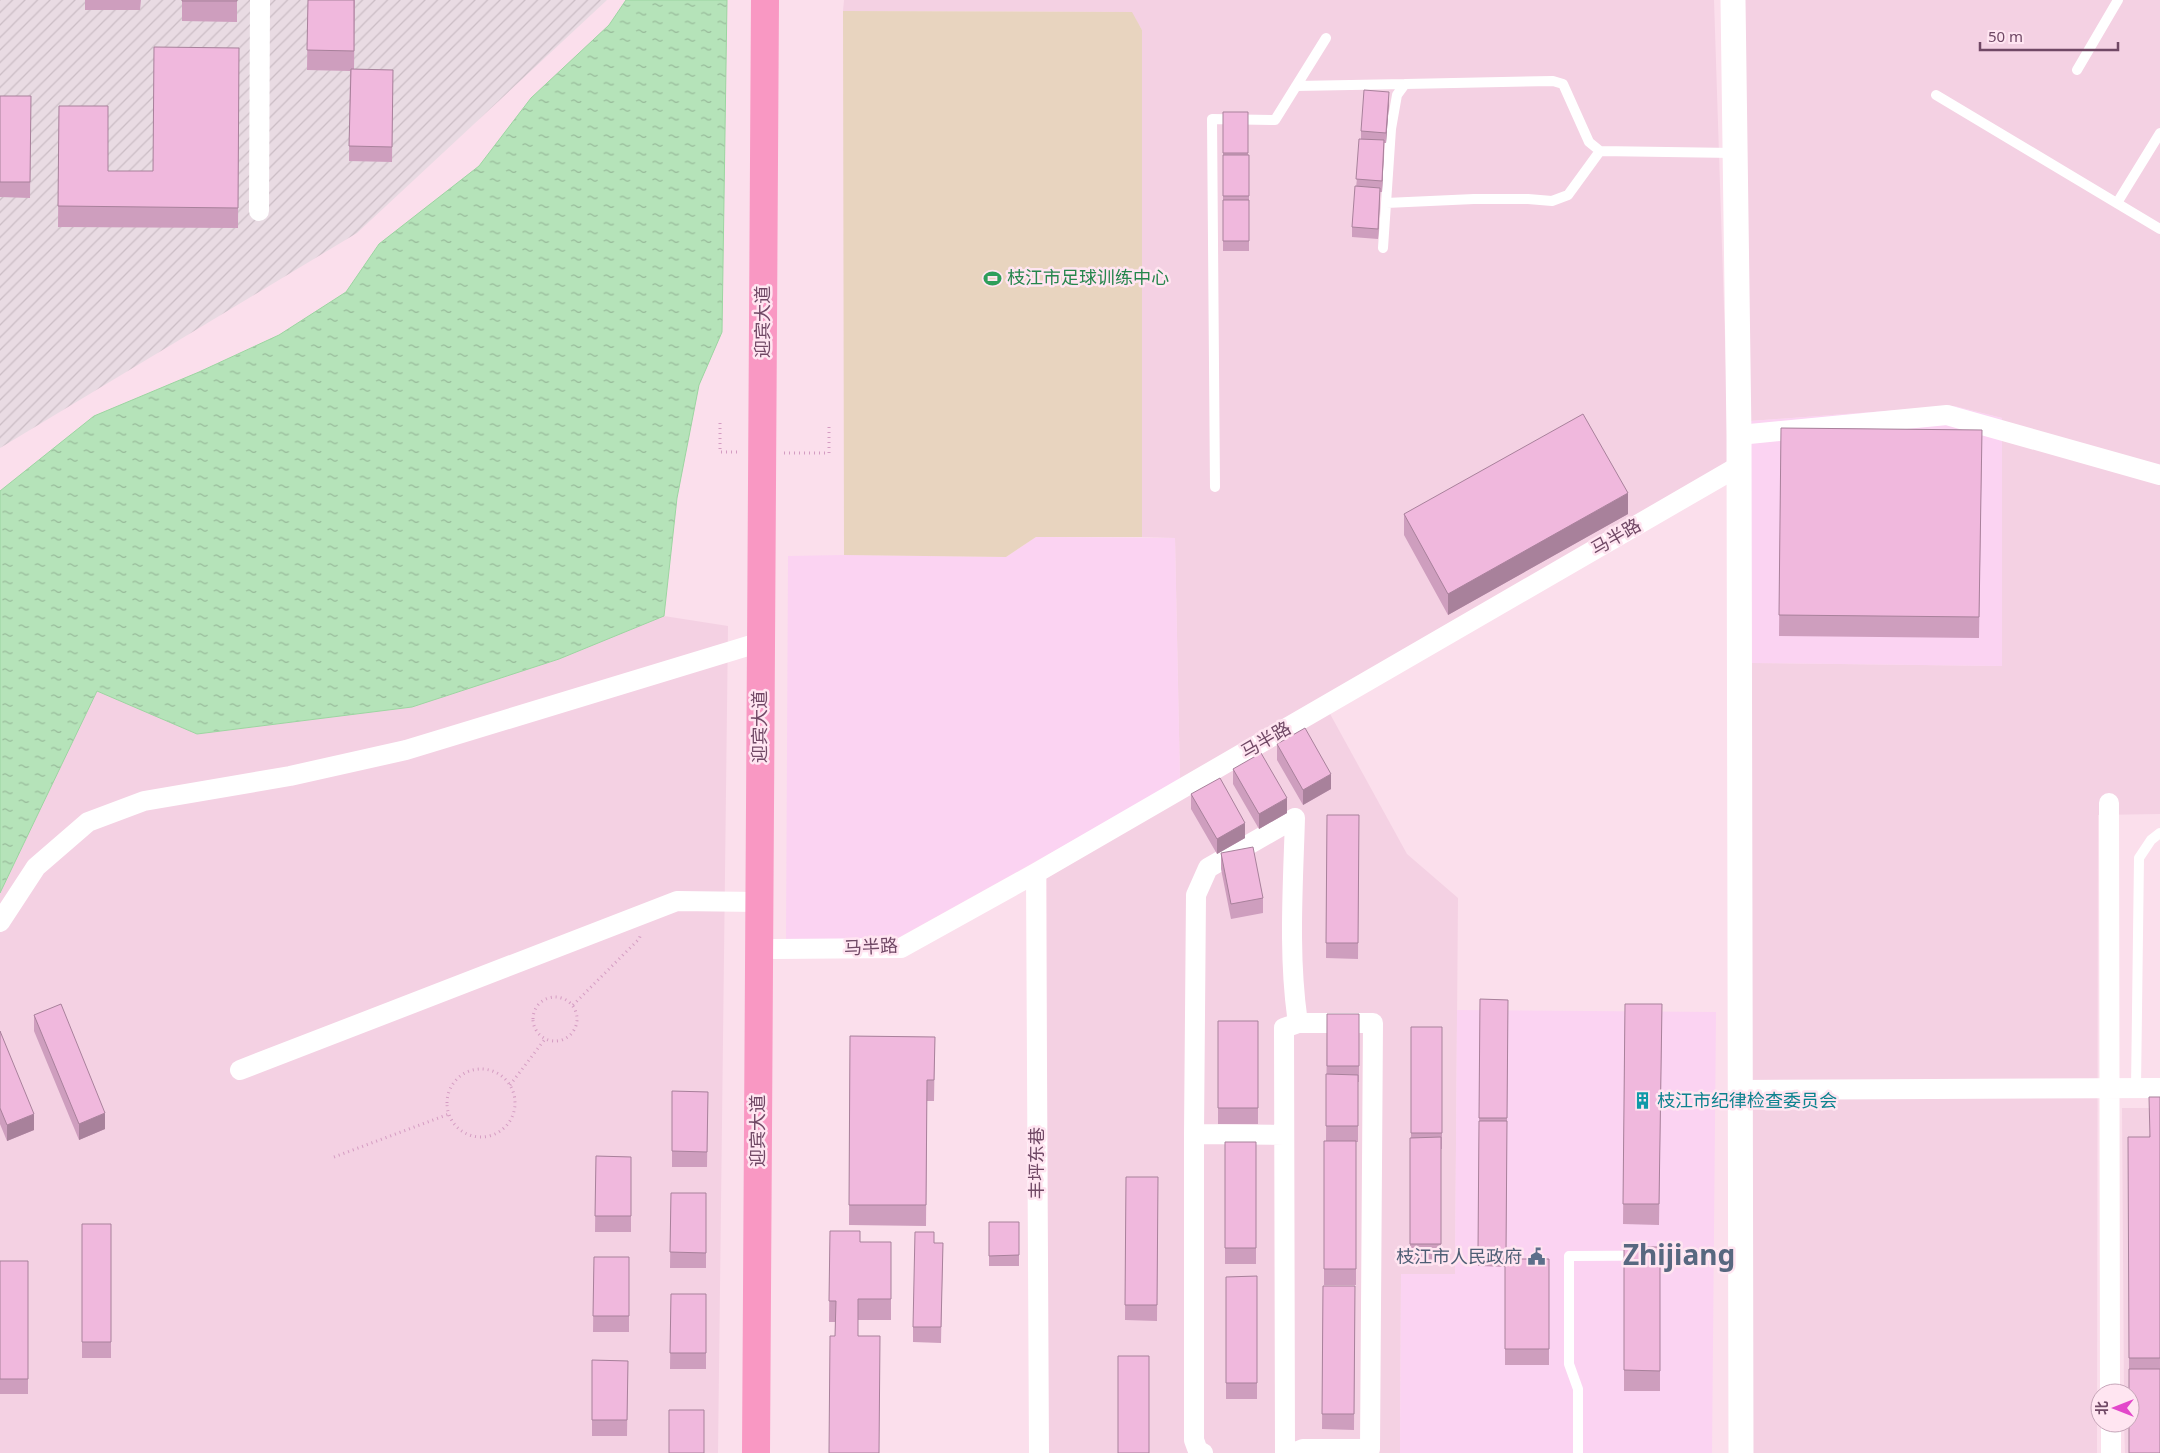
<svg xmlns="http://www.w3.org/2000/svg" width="2160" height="1453" viewBox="0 0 2160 1453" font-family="'Noto Sans','Noto Sans SC',sans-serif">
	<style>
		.residential { fill: #f4d1e3 }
		.commercial { fill: #fbd3f2 }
		.industrial { fill: url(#industrial-furrows) }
		.pitch { fill: #e8d4bf }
		.water { fill: url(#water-ripples); stroke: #9cd5a1 }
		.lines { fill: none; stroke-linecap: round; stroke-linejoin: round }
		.path { stroke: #d49cc2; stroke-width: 3; stroke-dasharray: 1 4; stroke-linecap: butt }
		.service { stroke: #fff; stroke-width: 10 }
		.minor { stroke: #fff; stroke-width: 20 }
		.tertiary { stroke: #fff; stroke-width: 25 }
		.primary { stroke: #f998c3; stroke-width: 28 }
		.wall { fill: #ce9ebe }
		.shaded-wall { fill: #a8819b }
		.building { fill: #f0b8dd; stroke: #a8819b }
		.labels { text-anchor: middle; stroke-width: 5; stroke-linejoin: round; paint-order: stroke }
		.leisure-label { font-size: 18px; fill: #27864d; stroke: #ffe5f1; text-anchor: start }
		.street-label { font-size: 18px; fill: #704865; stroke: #ffe5f1 }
		.culture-label { font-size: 18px; fill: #0d838f; stroke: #ffe5f1; text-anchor: start }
		.service-label { font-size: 18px; fill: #4e5e75; stroke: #ffe5f1; text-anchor: end }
		.town-label { font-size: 28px; font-weight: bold; fill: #586880; stroke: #ffe5f1 }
	</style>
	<defs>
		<pattern id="industrial-furrows" width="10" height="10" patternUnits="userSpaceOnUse" patternTransform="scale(1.25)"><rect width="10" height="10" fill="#e9dbe3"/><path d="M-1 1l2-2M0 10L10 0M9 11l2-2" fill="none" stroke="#cbbdc5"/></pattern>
		<pattern id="water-ripples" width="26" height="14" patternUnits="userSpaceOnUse" patternTransform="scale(1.25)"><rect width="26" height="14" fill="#b5e3b9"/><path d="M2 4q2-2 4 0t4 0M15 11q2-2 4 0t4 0" fill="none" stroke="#98ba9a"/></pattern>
	</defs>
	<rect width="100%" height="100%" fill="#fbdfec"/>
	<path class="residential" d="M844 0H1714L1729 462 1180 781 1175 538 1142 537V30L1131 12 843 11Z
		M1743 0H2160V814L2098 815 2097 1453H1752V663L2002 666V418L1954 406 1750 421Z
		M664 616 728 626 718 1453H0V893L97 691 197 734 412 707 559 659Z
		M1329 712 1407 854 1458 898 1455 1274H1401L1400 1453H1046L1047 878Z
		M2122 1108H2160V1453H2125L2124 1423H2130V1393H2124Z"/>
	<path class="commercial" d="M1954 406 2002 418V666L1752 663 1750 421Z
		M1036 537 1175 538 1180 781 896 939H786L788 556 844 555 1006 557Z
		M1457 1010 1716 1012 1712 1453H1400L1401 1274H1455Z"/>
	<path class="industrial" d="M0 0H607L357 233 0 448Z"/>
	<path class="pitch" d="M843 11 1132 12 1142 30V537H1036L1006 557 844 555Z"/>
	<path class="water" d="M626 0H727L722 332 699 385 677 498 664 616 559 659 412 707 197 734 97 691 0 893V491L94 416 199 372 279 335 346 292 379 244 479 166 531 98 609 25Z"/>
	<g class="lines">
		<path class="path" d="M720 423V452H740
			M784 453H829V425
			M533 1019a22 22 0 1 1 44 0a22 22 0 1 1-44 0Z
			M573 1005 639 939 641 934
			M447 1103a34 34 0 1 1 68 0a34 34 0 1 1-68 0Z
			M510 1085 545 1039
			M334 1157 449 1114"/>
		<path class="service" d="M2077 70 2118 0
			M1296 86 1405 84
			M1936 95 2160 229
			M1386 203 1474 199H1528L1552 201 1568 195 1600 151
			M2117 203 2160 133
			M1383 248 1391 129 1397 95 1405 84 1553 81 1563 84 1589 142 1600 151 1734 153
			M1215 487 1212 119 1275 120 1326 38
			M2136 1088 2139 858 2151 840 2160 833
			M1578 1453V1389L1569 1364V1256L1740 1255"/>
		<path class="minor" d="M259 211 260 0
			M1739 435 1947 415 2160 475
			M2109 803 2110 1393
			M1295 818C1293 886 1288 956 1298 1023
			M1036 873 1039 1453
			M0 922 36 867 88 822 144 801 290 776 406 750 761 642
			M774 949 901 948 1036 873 1739 466
			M240 1070 677 901 759 902
			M1741 1090 2160 1088
			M1194 1134 1196 895 1208 868 1295 818
			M2111 1423V1453
			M1203 1453 1198 1451 1194 1440V1134L1284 1135
			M1285 1453 1284 1028 1298 1023H1373L1370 1449H1303L1293 1453"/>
		<path class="tertiary" d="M1733 0 1739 435 1741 1453"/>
		<path class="primary" d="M756 1453 765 0"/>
	</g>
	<path class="wall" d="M85 0H141L140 10H85Z
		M182 0H237V22L182 21Z
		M308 0H355L354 69 393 70 392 162 349 161 350 71 307 70Z
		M239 48 238 228 58 227 59 106 108 171H153Z
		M0 96H31L30 198 0 197Z
		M1389 102 1386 143H1384L1382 192H1380L1378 239 1352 237V227L1361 139V131Z
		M1223 112H1248V155H1249V251H1223Z
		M1781 428 1982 430 1979 638 1779 636Z
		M1404 514H1628L1448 615 1404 535Z
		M1277 744 1331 789 1303 805 1277 760Z
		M1233 769 1287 813 1259 829 1233 784Z
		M1191 794 1245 838 1217 854 1191 809Z
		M1327 815H1359L1358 959 1326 958Z
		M1221 853 1263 898V913L1231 919 1221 869Z
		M1480 999 1508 1000 1506 1259H1549V1365H1505V1267L1478 1266Z
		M1625 1004H1662L1659 1225 1623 1224Z
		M1327 1014H1359V1082H1358V1142H1356V1285H1324V1141H1326Z
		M34 1015 105 1129 79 1140 34 1031Z
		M1218 1021H1258V1124H1218Z
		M1411 1027H1442V1149H1441V1260H1410V1138H1411Z
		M0 1031 34 1130 7 1141 0 1124Z
		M850 1036 935 1037 934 1101H927L926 1226 849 1225Z
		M672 1091 708 1092 707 1167H672Z
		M2160 1097V1453L2129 1369 2128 1137H2149Z
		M1225 1142H1256V1264H1225Z
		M596 1156 631 1157V1232H595Z
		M1126 1177H1158L1157 1321 1125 1320Z
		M671 1193H706V1268H670Z
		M989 1222H1019V1266H989Z
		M82 1224H111V1358H82Z
		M830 1231 860 1242H891V1320H858L835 1336V1322H829Z
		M934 1243H943L941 1343 913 1342V1327Z
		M1624 1247H1660V1391H1624Z
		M594 1257H629V1332H593Z
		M0 1261H28V1394H0Z
		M1257 1276V1399H1226V1277Z
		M1323 1286H1355L1354 1430 1322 1429Z
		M671 1294H706V1369H670Z
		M592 1360 628 1361 627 1436H592Z"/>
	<path class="shaded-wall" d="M1389 92V102L1386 143V133Z
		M1384 140V151L1382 192V181Z
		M1380 188V198L1378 239V229Z
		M1628 493V514L1448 615V594Z
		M1331 774V789L1303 805V790Z
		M1287 798V813L1259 829V814Z
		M1245 823V838L1217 854V839Z
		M105 1113V1129L79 1140V1124Z
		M34 1114V1130L7 1141V1125Z"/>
	<path class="building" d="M182 0H237V1H182Z
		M308 0H354V51L307 50Z
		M154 47 239 48 238 208 58 206 59 106H108V171H153Z
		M351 69 393 70 392 147 349 146Z
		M1364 90 1389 92 1386 133 1361 131Z
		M0 96H31L30 182H0Z
		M1223 112H1248V153H1223Z
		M1359 139 1384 140 1382 181 1356 179Z
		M1223 155H1249V196H1223Z
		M1355 186 1380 188 1378 229 1352 227Z
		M1223 200H1249V241H1223Z
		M1583 414 1628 493 1448 594 1404 514Z
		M1781 428 1982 430 1979 617 1779 615Z
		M1305 728 1331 774 1303 790 1277 744Z
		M1261 753 1287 798 1259 814 1233 769Z
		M1220 778 1245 823 1217 839 1191 794Z
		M1327 815H1359L1358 943H1326Z
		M1253 847 1263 898 1231 904 1221 853Z
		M1480 999 1508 1000 1507 1118H1479Z
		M61 1004 105 1113 79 1124 34 1015Z
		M1625 1004H1662L1659 1204H1623Z
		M1327 1014H1359V1066H1327Z
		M1218 1021H1258V1108H1218Z
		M1411 1027H1442V1133H1411Z
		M0 1031 34 1114 7 1125 0 1108Z
		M850 1036 935 1037 934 1080H927L926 1205H849Z
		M1326 1074 1358 1075V1126H1326Z
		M672 1091 708 1092 707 1152 672 1151Z
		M2149 1097H2160V1358H2129L2128 1137H2150Z
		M1479 1121H1507L1506 1251H1478Z
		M1441 1137V1244H1410V1138Z
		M1324 1141H1356V1269H1324Z
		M1225 1142H1256V1248H1225Z
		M596 1156 631 1157V1216H595Z
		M1126 1177H1158L1157 1305H1125Z
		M671 1193H706V1253L670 1252Z
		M989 1222H1019V1255L989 1256Z
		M82 1224H111V1342H82Z
		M830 1231H860V1242H891V1299H858V1336H880L879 1453H829L830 1336H835L836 1301H829Z
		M915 1232H934V1243H943L941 1327H913Z
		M1624 1247H1660V1371L1624 1370Z
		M594 1257H629V1316H593Z
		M1505 1259H1549V1349H1505Z
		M0 1261H28V1379H0Z
		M1257 1276V1383H1226V1277Z
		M1323 1286H1355L1354 1414H1322Z
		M671 1294H706V1353H670Z
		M1118 1356H1149V1453H1118Z
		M592 1360 628 1361 627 1420H592Z
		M2129 1369H2160V1453H2129V1423H2130V1393H2129Z
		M669 1410H704V1453H669Z"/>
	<defs>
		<symbol id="stadium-bare" viewBox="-9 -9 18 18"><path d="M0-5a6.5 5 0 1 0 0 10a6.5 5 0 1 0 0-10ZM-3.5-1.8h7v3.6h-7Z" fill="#2e9e5b" stroke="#ffe5f1" stroke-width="2.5" paint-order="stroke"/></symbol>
		<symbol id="building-bare" viewBox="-9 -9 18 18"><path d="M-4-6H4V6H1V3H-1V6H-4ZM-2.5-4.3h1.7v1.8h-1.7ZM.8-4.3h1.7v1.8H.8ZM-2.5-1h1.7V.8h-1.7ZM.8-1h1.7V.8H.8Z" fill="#0f9aa8" stroke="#ffe5f1" stroke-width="2.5" paint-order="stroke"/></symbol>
		<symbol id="civic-bare" viewBox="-9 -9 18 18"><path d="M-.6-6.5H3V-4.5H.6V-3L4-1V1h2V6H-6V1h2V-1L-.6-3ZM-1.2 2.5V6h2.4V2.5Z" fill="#5c6f8a" stroke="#ffe5f1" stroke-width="2.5" paint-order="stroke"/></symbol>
	</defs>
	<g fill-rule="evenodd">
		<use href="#stadium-bare" x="980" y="266" width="25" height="25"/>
		<use href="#building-bare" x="1630" y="1088" width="25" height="25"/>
		<use href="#civic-bare" x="1524" y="1244" width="25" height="25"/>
	</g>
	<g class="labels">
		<g class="leisure-label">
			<text x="1007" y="284">枝江市足球训练中心</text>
		</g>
		<g class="street-label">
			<text transform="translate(763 322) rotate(-90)" y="6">迎宾大道</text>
			<text transform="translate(1616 537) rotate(-30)" y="6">马半路</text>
			<text transform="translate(760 727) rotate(-90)" y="6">迎宾大道</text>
			<text transform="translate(1266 740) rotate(-30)" y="6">马半路</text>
			<text transform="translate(871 947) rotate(-3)" y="6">马半路</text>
			<text transform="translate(758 1131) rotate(-90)" y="6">迎宾大道</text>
			<text transform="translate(1037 1163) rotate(-90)" y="6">丰坪东巷</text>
		</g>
		<g class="culture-label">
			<text x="1657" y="1107">枝江市纪律检查委员会</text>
		</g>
		<g class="service-label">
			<text x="1522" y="1263">枝江市人民政府</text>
		</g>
		<g class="town-label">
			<text x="1679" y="1265">Zhijiang</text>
		</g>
	</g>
	<g transform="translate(2115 1408) rotate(270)"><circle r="24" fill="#ffe5f1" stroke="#c6a6b9"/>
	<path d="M0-4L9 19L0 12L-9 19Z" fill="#e347ca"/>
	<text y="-8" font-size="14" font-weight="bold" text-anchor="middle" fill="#704865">北</text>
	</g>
	<path d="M1980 42v8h138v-8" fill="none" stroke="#704865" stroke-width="2.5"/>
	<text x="1988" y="42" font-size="15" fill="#704865" stroke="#ffe5f1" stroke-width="4" paint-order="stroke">50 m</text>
</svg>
